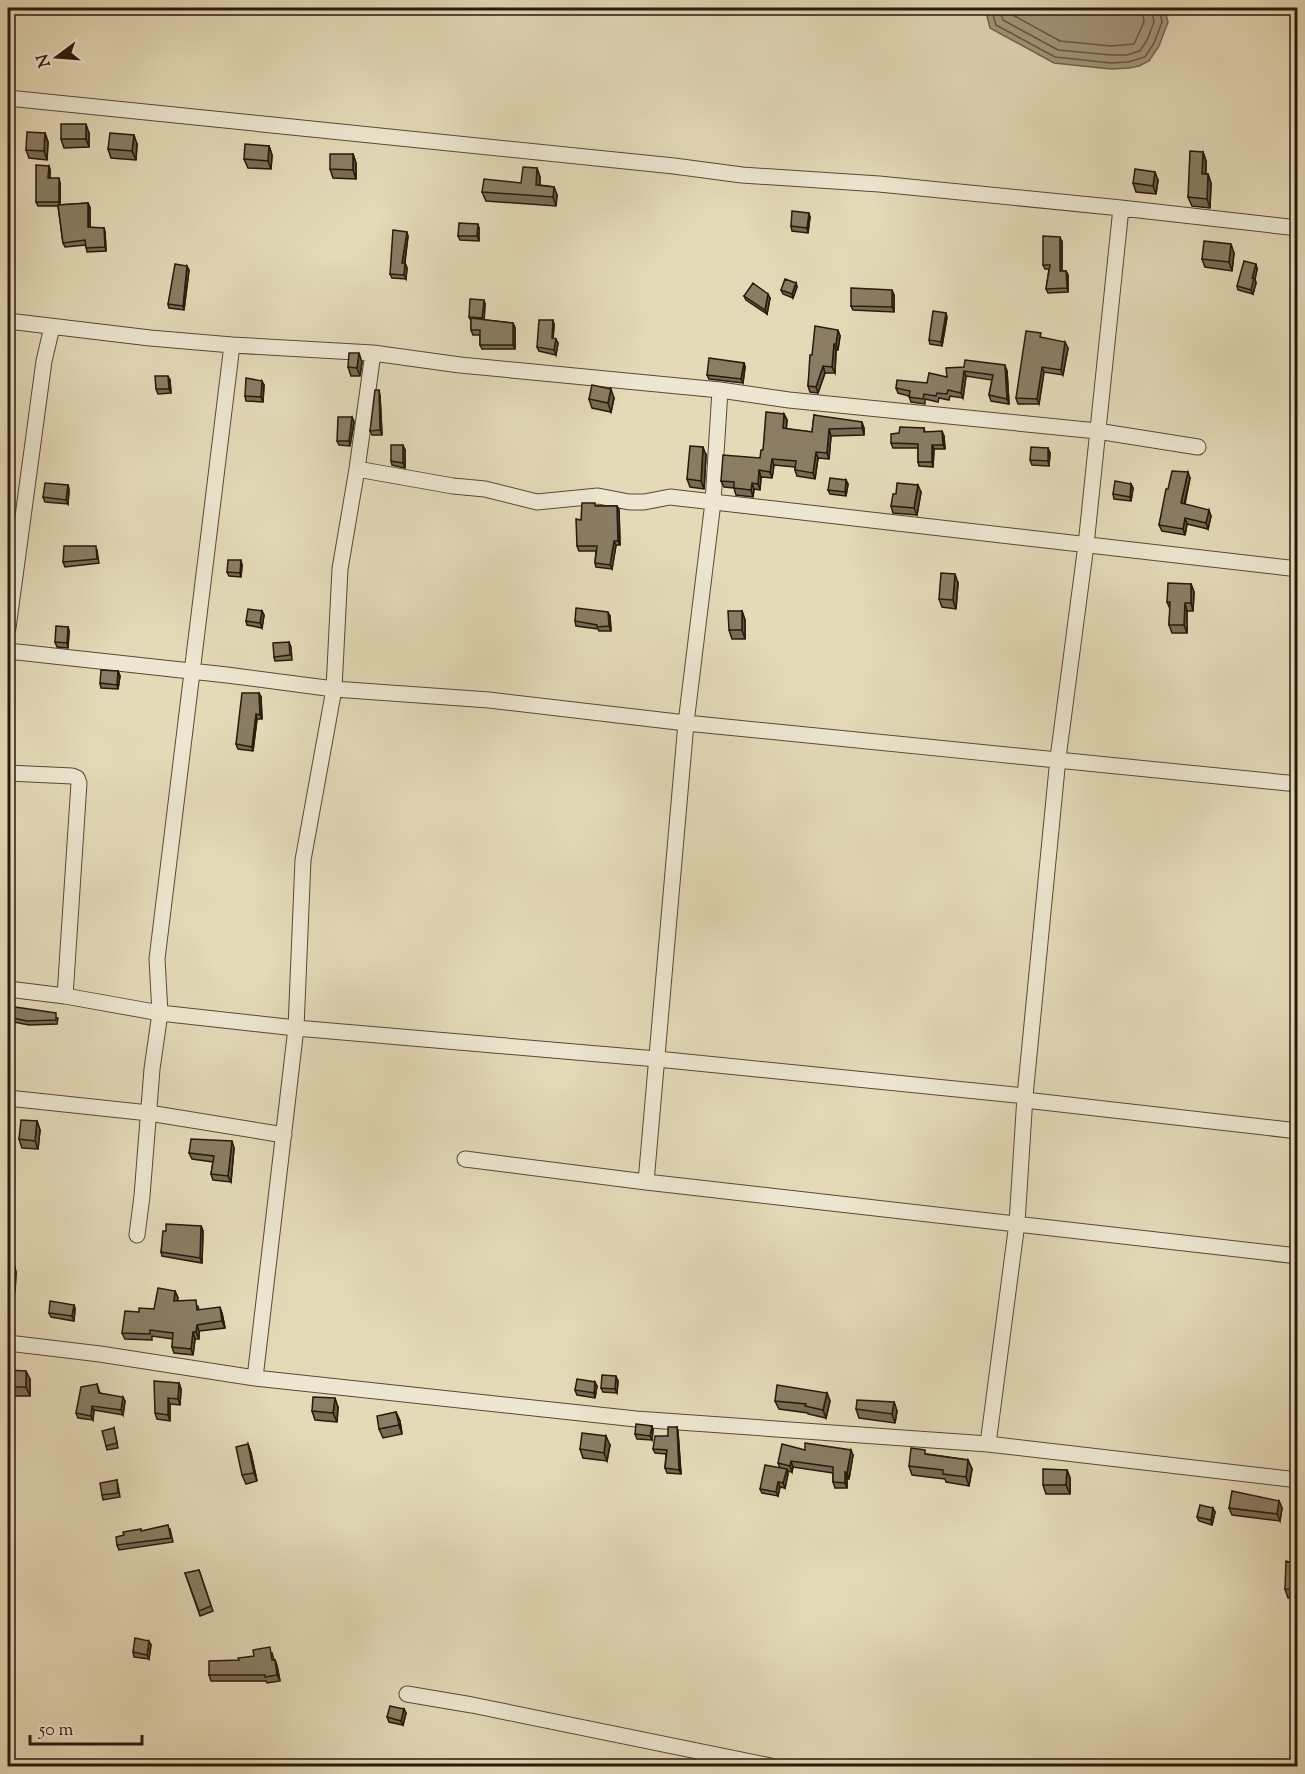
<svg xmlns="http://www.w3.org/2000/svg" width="1305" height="1774" viewBox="0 0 1305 1774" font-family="'Sorts Mill Goudy',serif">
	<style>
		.water { fill: #a4987d; stroke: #72654f; stroke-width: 1.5 }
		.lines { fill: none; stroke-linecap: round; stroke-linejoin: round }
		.shore { stroke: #665844; stroke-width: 1.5 }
		.minor-casing { stroke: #574936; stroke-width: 17 }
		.minor { stroke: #ede7d1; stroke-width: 15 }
		.wall { fill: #776c56; stroke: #28190a; stroke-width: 1.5 }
		.shaded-wall { fill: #615846; stroke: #28190a; stroke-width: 1.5 }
		.building { fill: #8a7d64; stroke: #28190a; stroke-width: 1.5 }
	</style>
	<rect width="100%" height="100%" fill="#e4dab8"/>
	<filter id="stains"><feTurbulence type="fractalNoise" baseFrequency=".00333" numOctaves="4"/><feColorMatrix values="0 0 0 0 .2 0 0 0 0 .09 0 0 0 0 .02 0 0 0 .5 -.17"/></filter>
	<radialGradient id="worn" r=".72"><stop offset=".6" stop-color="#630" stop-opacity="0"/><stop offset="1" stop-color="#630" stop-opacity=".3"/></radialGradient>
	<path class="water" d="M985 8H1164L1168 22 1159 46 1149 61 1139 66 1129 68 1111 69 1054 63 990 28Z
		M8 1759H9L57 1766H8Z"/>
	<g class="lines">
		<path class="shore" d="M991 8 996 25 1055 57 1111 63 1128 62 1145 57 1154 43 1162 22 1159 8
			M999 8 1003 20 1058 50 1111 55H1127L1140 51 1147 40 1154 22 1151 8
			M1008 8 1011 14 1060 41 1111 46 1134 44 1144 22 1142 8"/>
		<defs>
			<path id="minor" d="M8 98 674 166 742 175 879 184 1121 208 1298 228
				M8 321 150 338 232 345 373 353 460 365 720 390 789 400 1097 431 1198 447
				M357 469 373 353
				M8 628 44 361 52 327
				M8 651 227 675 334 689 489 700 686 723 1298 784
				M8 773 72 776 77 778 79 783 65 996 8 989
				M65 996 160 1013 296 1028 657 1059 1025 1096
				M8 1098 149 1113 284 1135
				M1025 1100 1298 1131
				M465 1159 646 1182 686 723 713 502 720 390
				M646 1182 1298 1256
				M137 1235 142 1196 152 1069 160 1013 157 959 232 345
				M8 1343 100 1354 255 1378 636 1419 988 1444 1298 1480
				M255 1378 296 1028 303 860 334 689 340 569 357 469 453 486 485 489 537 502 598 496 629 502H644L670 497 1298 569
				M988 1444 1017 1223 1025 1096 1058 758 1086 545 1121 208
				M407 1694 472 1705 771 1766"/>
		</defs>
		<use href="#minor" class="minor-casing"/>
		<use href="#minor" class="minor"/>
	</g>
	<path class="wall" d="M45 133 48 142 47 160 29 158 26 150Z
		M89 133V147L64 148 61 139Z
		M137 144 136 160 111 158 108 149Z
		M269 146 272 155 271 169 248 168 244 159Z
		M1203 152 1206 161V174H1208L1211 183 1210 208 1192 206 1188 197Z
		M353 154 356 163V179L333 178 330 169Z
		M49 166 50 170V178L60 183V205L88 203 90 208V228H104L105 232 106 251 87 252 86 245 65 247 63 243 58 206H38L36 202Z
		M537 168 540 177V185L554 187 557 195 556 206 486 201 482 192 521 183Z
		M1158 180 1156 194 1136 192 1133 183Z
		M810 217 808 233 792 231 791 226Z
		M479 228V241L460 240 458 236Z
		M408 236 405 263 407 268 406 279 392 278 390 274Z
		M1062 242V271H1066L1068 275V292L1048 293 1046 289 1049 269H1045L1043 265Z
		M1234 253 1232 271 1205 267 1202 259Z
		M1257 269 1255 279 1256 283 1253 294 1238 290 1237 286Z
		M189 270 184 310 169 308 168 304Z
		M796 283 797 287 793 298 783 294 781 290Z
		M894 295V312L853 310 851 306Z
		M744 296 770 298 767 314 746 300Z
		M485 304 484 320 513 323 515 328V349H482L480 345V335H473L471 330V321L469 317Z
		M947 317 942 346 930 344 929 340Z
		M554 325 553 338 558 343 556 355 539 351 537 347Z
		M840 336 838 350H836L835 373H825L818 393 810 392 808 386 812 355Z
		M1043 338 1068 348 1063 375 1044 372 1039 404H1018L1016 398Z
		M362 362 360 376H351L348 367Z
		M744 363 745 367 743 383 709 379 707 375Z
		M964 367 1007 371 1009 404 991 401 989 395 992 380 966 376 963 398 950 396 949 400 939 398 938 402 925 399V404L911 402 909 396 898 393 896 388 927 383 947 377Z
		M170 380 171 393 158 394 156 389Z
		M264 385 263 402 246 401 245 396Z
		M380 395 382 435H372L370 431Z
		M614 398 611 412 592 408 589 399Z
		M784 414 787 420 786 429 812 432 814 415 864 428V435L831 436 829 459 818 458 815 479 797 476 795 470V467L774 465 772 478 761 477 760 490 754 489 753 497 736 495 734 488 724 487 721 481 760 458 763 450Z
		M352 417 354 422 350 446 339 445 337 441Z
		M924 428 925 432 944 436 945 449H934L933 467 919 466 918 462V448H893L891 443 899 433Z
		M1048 448 1050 453 1049 466 1032 465 1030 460Z
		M405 450V468L392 465 391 461Z
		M706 455 704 489 690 487 687 479Z
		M1190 478 1185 504 1211 516 1208 529 1187 524 1185 535 1162 531 1159 525 1168 489Z
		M846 480 848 484 846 496 830 494 828 490Z
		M1131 484 1133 488 1131 501 1114 499 1113 494Z
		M68 485 69 490 68 504 45 502 43 497Z
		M921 492 917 515 893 513 891 506Z
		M596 506H617L619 510 620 545H616L612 569 596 567 595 563 596 551H579L577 546 581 520Z
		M97 550 99 563 65 567 63 562Z
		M242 565 241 577 229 576 227 572Z
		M958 583 956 609 942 607 939 599Z
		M1191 584 1194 592 1193 611H1187V633H1172L1169 625 1170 609 1167 602Z
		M262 611 264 615 262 628 247 625 246 621Z
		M742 611 745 620V639H732L729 630Z
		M610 616 611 631H599L598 629 576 626 575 621Z
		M68 627 69 631 68 648 57 647 55 642Z
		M289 642 291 647 292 660 275 661 274 657Z
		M118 671 120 676 118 689 101 688 100 683Z
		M259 693 261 697 262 719H257L253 751 238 749 236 744Z
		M8 1006 58 1018 57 1024 29 1025 8 1021Z
		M37 1121 40 1130 38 1149 22 1148 19 1139Z
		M234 1148 231 1182 213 1180 211 1174 213 1162 192 1159 189 1153Z
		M201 1226 203 1231 202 1263 162 1256 161 1252 166 1231Z
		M8 1267 16 1272 15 1292 8 1291Z
		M175 1291 178 1298 177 1301 198 1306 199 1310 222 1313 225 1328 199 1331V1339H195L193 1355 174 1353 172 1347 173 1339 152 1336V1340L125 1339 122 1333 139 1312 154 1309Z
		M74 1305 75 1309 74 1321 51 1317 49 1313Z
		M30 1379V1396H11L8 1387Z
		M618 1381 617 1393 603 1392 601 1388Z
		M179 1383 181 1389 180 1405 170 1404V1421L157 1419 155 1413Z
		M97 1384 100 1393 125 1401 123 1415 94 1410 93 1420 78 1418 76 1413Z
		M597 1386 595 1398 577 1395 575 1390Z
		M827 1393 830 1401 826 1418 808 1414V1413L779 1409 775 1401Z
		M894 1402 897 1411 895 1423 859 1418 856 1409Z
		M338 1407 337 1422 315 1420 312 1411Z
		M396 1412 400 1421 402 1434 383 1438 379 1429Z
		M652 1426 653 1430 652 1440 637 1439 635 1434Z
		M677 1427 678 1432 681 1474 667 1473 665 1468 666 1454 655 1453 653 1449Z
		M114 1428 118 1448 107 1450 106 1446Z
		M248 1444 251 1453 257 1481 246 1484 242 1475Z
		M610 1445 607 1461 583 1458 580 1449Z
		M805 1450 853 1455 849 1479 847 1478V1488H835L833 1482V1473L793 1467 792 1472 787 1471 788 1474 785 1488 780 1487 778 1496 762 1493 760 1489 780 1468 778 1463Z
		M927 1454 968 1460 972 1469 969 1486 946 1482 945 1479 912 1475 909 1466Z
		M1067 1470 1070 1478V1494H1046L1043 1485Z
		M117 1480 120 1497 103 1500 102 1495Z
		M1279 1501 1282 1508 1280 1521 1232 1515 1229 1508Z
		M1215 1512 1212 1525 1199 1521 1197 1517Z
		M170 1529 173 1542 119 1550 117 1545 141 1531Z
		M1298 1565V1598H1288L1285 1589Z
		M199 1570 213 1611 200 1616 185 1573Z
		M151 1645 149 1659 134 1657 133 1652Z
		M272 1653 274 1660H275L277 1666 280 1681 267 1683 266 1681H211L209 1675 239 1660Z
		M404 1709 406 1713 403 1725 389 1722 387 1717Z"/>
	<path class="shaded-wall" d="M86 124 89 133V147L86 139Z
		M45 133 48 142 47 160 44 151Z
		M134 135 137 144 136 160 132 151Z
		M269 146 272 155 271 169 268 161Z
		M1203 152 1206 161 1205 182 1202 174Z
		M353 154 356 163V179L353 170Z
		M49 166 50 170V183L48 178Z
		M537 168 540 177 539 193 536 185Z
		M1155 172 1158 180 1156 194 1153 186Z
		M1208 174 1211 183 1210 208 1207 199Z
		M59 178 60 183V206L59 202Z
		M554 187 557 195 556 206 553 197Z
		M88 203 90 208V232L88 227Z
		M809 213 810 217 808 233 807 228Z
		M478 224 479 228V241L477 236Z
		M104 228 105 232 106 251 105 247Z
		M407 232 408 236 404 267 402 263Z
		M1060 237 1062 242V275L1060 271Z
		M1231 244 1234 253 1232 271 1229 262Z
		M405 263 407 268 406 279 404 275Z
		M1256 264 1257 269 1255 279 1256 283 1253 294 1251 290 1252 278Z
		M187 266 189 270 184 310 183 306Z
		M1066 271 1068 275V292L1067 288Z
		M796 283 797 287 793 298 792 294Z
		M892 290 894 295V312L892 307Z
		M768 294 770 298 767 314 765 310Z
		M484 300 485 304 484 322 482 318Z
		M946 313 947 317 942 346 941 342Z
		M553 320 554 325 553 342 552 338Z
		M513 323 515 328V349L513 345Z
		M838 330 840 336 838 350 836 344Z
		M556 339 558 343 556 355 554 350Z
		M1065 342 1068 348 1063 375 1061 370Z
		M834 344 836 350 835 373 832 367Z
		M359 353 362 362 360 376 357 368Z
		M744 363 745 367 743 383 741 379Z
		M1005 365 1007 371 1009 404 1007 399Z
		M823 366 825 373 818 393 816 387Z
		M1042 367 1044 372 1039 404 1037 399Z
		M964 371 966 376 963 398 961 393Z
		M168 376 170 380 171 393 169 389Z
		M262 381 264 385 263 402 261 397Z
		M611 389 614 398 611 412 608 403Z
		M379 390 380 395 382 435 380 430Z
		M784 414 787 420 786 435 783 428Z
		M352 417 354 422 350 446 349 441Z
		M862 422 864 428V435L862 428Z
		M829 429 831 436 829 459 827 453Z
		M942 431 944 436 945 449 943 445Z
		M403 445 405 450V468L403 463Z
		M932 445 934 449 933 467 932 462Z
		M703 447 706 455 704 489 701 481Z
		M1048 448 1050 453 1049 466 1048 461Z
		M816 452 818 458 815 479 813 473Z
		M772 459 774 465 772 478 770 472Z
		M759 470 761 477 760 490 758 484Z
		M1188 472 1190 478 1183 509 1181 503Z
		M846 480 848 484 846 496 845 492Z
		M752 483 754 489 753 497 751 490Z
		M1131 484 1133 488 1131 501 1130 497Z
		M68 485 69 490 68 504 66 500Z
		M918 485 921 492 917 515 914 508Z
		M617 506 619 510 620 545 618 541Z
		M1209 510 1211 516 1208 529 1206 523Z
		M1185 518 1187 524 1185 535 1183 529Z
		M614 541 616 545 612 569 610 565Z
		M241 560 242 565 241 577 240 573Z
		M955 574 958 583 956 609 953 600Z
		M1191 584 1194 592 1193 611 1191 603Z
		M1185 603 1187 611V633L1184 625Z
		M262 611 264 615 262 628 260 623Z
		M742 611 745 620V639L742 630Z
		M608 612 610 616 611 631 609 626Z
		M68 627 69 631 68 648 67 643Z
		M118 671 120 676 118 689 117 685Z
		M259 693 261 697 262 719 260 715Z
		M256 714 257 719 253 751 252 747Z
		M37 1121 40 1130 38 1149 35 1141Z
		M232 1141 234 1148 231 1182 228 1176Z
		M201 1226 203 1231 202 1263 200 1258Z
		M15 1267 16 1272 15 1292 14 1287Z
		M175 1291 178 1298 176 1307 174 1301Z
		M74 1305 75 1309 74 1321 72 1316Z
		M220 1307 222 1313 225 1328 222 1321Z
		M197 1325 199 1331V1339L196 1332Z
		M193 1332 195 1339 193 1355 191 1349Z
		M26 1371 30 1379V1396L26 1387Z
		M616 1376 618 1381 617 1393 615 1389Z
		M595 1382 597 1386 595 1398 594 1393Z
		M179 1383 181 1389 180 1405 178 1399Z
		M827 1393 830 1401 826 1418 823 1410Z
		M123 1397 125 1401 123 1415 121 1410Z
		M168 1398 170 1404V1421L168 1415Z
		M335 1398 338 1407 337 1422 333 1413Z
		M894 1402 897 1411 895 1423 892 1414Z
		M92 1406 94 1410 93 1420 91 1416Z
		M396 1412 400 1421 402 1434 399 1425Z
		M652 1426 653 1430 652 1440 650 1436Z
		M677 1427 678 1432 681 1474 679 1470Z
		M606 1436 610 1445 607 1461 604 1453Z
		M248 1444 251 1453 257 1481 254 1473Z
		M851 1450 853 1455 849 1479 847 1473Z
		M968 1460 972 1469 969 1486 966 1477Z
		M791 1461 793 1467 792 1472 790 1466Z
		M787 1469 788 1474 785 1488 783 1483Z
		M1067 1470 1070 1478V1494L1066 1485Z
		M845 1472 847 1478V1488L845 1483Z
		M778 1482 780 1487 778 1496 776 1492Z
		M1279 1501 1282 1508 1280 1521 1277 1514Z
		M1213 1508 1215 1512 1212 1525 1211 1520Z
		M149 1641 151 1645 149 1659 147 1655Z
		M275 1660 277 1666 280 1681 277 1675Z
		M404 1709 406 1713 403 1725 401 1721Z"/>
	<path class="building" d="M61 124H86V139H61Z
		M27 132 45 133 44 151 26 150Z
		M110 133 134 135 132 151 108 149Z
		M245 144 269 146 268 161 244 159Z
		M1190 151 1203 152 1202 174H1208L1207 199 1188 197Z
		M330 154H353V170L330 169Z
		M36 165 49 166 48 178H59V202H36Z
		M523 167 537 168 536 185 554 187 553 197 482 192 484 179 521 183Z
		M1135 169 1155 172 1153 186 1133 183Z
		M88 203V227L104 228 105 247 86 248 85 240 63 243 58 205Z
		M792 211 809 213 807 228 791 226Z
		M459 223 478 224 477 236H458Z
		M393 230 407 232 402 263H405L404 275 390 274Z
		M1043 236 1060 237V271H1066L1067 288 1046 289 1050 265H1043Z
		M1204 241 1231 244 1229 262 1202 259Z
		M1244 261 1256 264 1252 278H1254L1251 290 1237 286Z
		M175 264 187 266 183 306 168 304Z
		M785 279 796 283 792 294 781 290Z
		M753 283 768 294 765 310 744 296Z
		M851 288 892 290V307L851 306Z
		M470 299 484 300 482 318 469 317Z
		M933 311 946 313 941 342 929 340Z
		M471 318 513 323V345H480V330H471Z
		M539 320H553L552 338 556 339 554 350 537 347Z
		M815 326 838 330 836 344H834L832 367 823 366 816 387 808 386 810 355H812Z
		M1026 331 1041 333 1040 337 1065 342 1061 370 1042 367 1037 399 1016 398Z
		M349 353H359L357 368 348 367Z
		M709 358 744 363 741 379 707 375Z
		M965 360 1005 365 1007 399 989 395 993 375 964 371 961 393 948 390 947 394 937 393 936 396 924 394 923 399 909 397 910 391 896 388 897 380 927 383 929 373 947 377 946 368 964 367Z
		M155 376H168L169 389H156Z
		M246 378 262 381 261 397 245 396Z
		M592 385 611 389 608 403 589 399Z
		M375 390H379L380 430 370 431Z
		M766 412 784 414 783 428 812 432 814 415 862 422V428L829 429 827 453 816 452 813 473 795 470 796 461 772 459 770 472 759 470 758 484 752 483 751 490 734 488V482L721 481 723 455 760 458 761 450H763Z
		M338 417H352L349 441H337Z
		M900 427 924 428V432L942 431 943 445H932V462H918V444L891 443V434L899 433Z
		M391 445H403V463L391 461Z
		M690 446 703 447 701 481 687 479Z
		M1031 447 1048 448V461L1030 460Z
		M1172 471 1188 472 1181 503 1209 510 1206 523 1185 518 1183 529 1159 525 1166 489H1168Z
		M830 478 846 480 845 492 828 490Z
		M1115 481 1131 484 1130 497 1113 494Z
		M45 483 68 485 66 500 43 497Z
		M897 483 918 485 914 508 891 506 893 494H896Z
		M582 503H595V506H617L618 541H614L610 565 595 563 597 546H577L576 519 581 520Z
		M64 546H96L97 559 63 562Z
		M228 560H241L240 573 227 572Z
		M941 573 955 574 953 600 939 599Z
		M1168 583 1191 584V603H1185L1184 625H1169L1170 602H1167Z
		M576 608 608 612 609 626 597 627V625L575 621Z
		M248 609 262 611 260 623 246 621Z
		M728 611H742V630H729Z
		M56 626 68 627 67 643 55 642Z
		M289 642 290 655 274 657 273 643Z
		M101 670 118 671 117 685 100 683Z
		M242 693H259L260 715 256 714 252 747 236 744Z
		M8 1006 56 1013V1020L27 1021 8 1017Z
		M21 1120 37 1121 35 1141 19 1139Z
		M191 1139 232 1141 228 1176 211 1174 214 1156 189 1153Z
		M166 1224 201 1226 200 1258 161 1252 163 1231H166Z
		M8 1267H15L14 1287H8Z
		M158 1288 175 1291 174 1301 196 1300 197 1310 220 1307 222 1321 197 1325 196 1332H193L191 1349 172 1347 173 1333 150 1330V1334L122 1333 125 1311 139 1312V1308L154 1309Z
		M50 1301 74 1305 72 1316 49 1313Z
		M8 1370 26 1371V1387H8Z
		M602 1375 616 1376 615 1389 601 1388Z
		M577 1379 595 1382 594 1393 575 1390Z
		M154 1381 179 1383 178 1399 168 1398V1415L155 1413Z
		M97 1384 99 1393 123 1397 121 1410 92 1406 91 1416 76 1413 81 1387Z
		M777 1385 827 1393 823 1410 805 1406 806 1404 775 1401Z
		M313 1397 335 1398 333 1413 312 1411Z
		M857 1400 894 1402 892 1414 856 1409Z
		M396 1412 399 1425 379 1429 377 1416Z
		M636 1424 652 1426 650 1436 635 1434Z
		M668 1427H677L679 1470 665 1468 667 1450 653 1449 655 1436H668Z
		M114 1428 117 1443 106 1446 102 1431Z
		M582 1433 606 1436 604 1453 580 1449Z
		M805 1443 851 1450 847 1473 845 1472V1483L833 1482V1467L791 1461 790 1466 778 1463 782 1444 805 1450Z
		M248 1444 254 1473 242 1475 236 1447Z
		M911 1448 925 1450V1454L968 1460 966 1477 943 1474V1470L909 1466Z
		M765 1465 787 1469 783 1483 778 1482 776 1492 760 1489Z
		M1043 1469 1067 1470 1066 1485H1043Z
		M117 1480 118 1493 102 1495 100 1483Z
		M1232 1491 1279 1501 1277 1514 1229 1508Z
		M1200 1505 1213 1508 1211 1520 1197 1517Z
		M168 1525 171 1538 117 1545 116 1537 124 1535 123 1532 141 1529V1531Z
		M1286 1561 1298 1565V1590L1285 1589Z
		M199 1570 211 1606 199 1611 185 1573Z
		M135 1638 149 1641 147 1655 133 1652Z
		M270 1647 272 1660H275L277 1675 265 1677V1675H209V1661L239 1660 238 1658 254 1656 253 1650Z
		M390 1706 404 1709 401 1721 387 1717Z"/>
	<rect width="1305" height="1774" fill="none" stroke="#e4dab8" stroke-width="30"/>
	<rect x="9" y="9" width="1287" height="1756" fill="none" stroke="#28190a" stroke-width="3"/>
	<rect x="15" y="15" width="1275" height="1744" fill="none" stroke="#28190a" stroke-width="1.5"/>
	<g transform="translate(57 57) rotate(254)" stroke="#ede7d1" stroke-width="4.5" paint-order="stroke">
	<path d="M0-4.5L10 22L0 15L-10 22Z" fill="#28190a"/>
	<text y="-9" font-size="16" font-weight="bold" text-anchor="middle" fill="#28190a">N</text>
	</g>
	<path d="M30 1735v9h112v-9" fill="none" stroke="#28190a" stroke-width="3"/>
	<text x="39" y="1735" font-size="18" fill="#28190a" stroke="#ede7d1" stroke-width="4.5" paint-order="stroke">50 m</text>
	<rect width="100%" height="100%" filter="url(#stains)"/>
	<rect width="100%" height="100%" fill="url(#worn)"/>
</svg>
